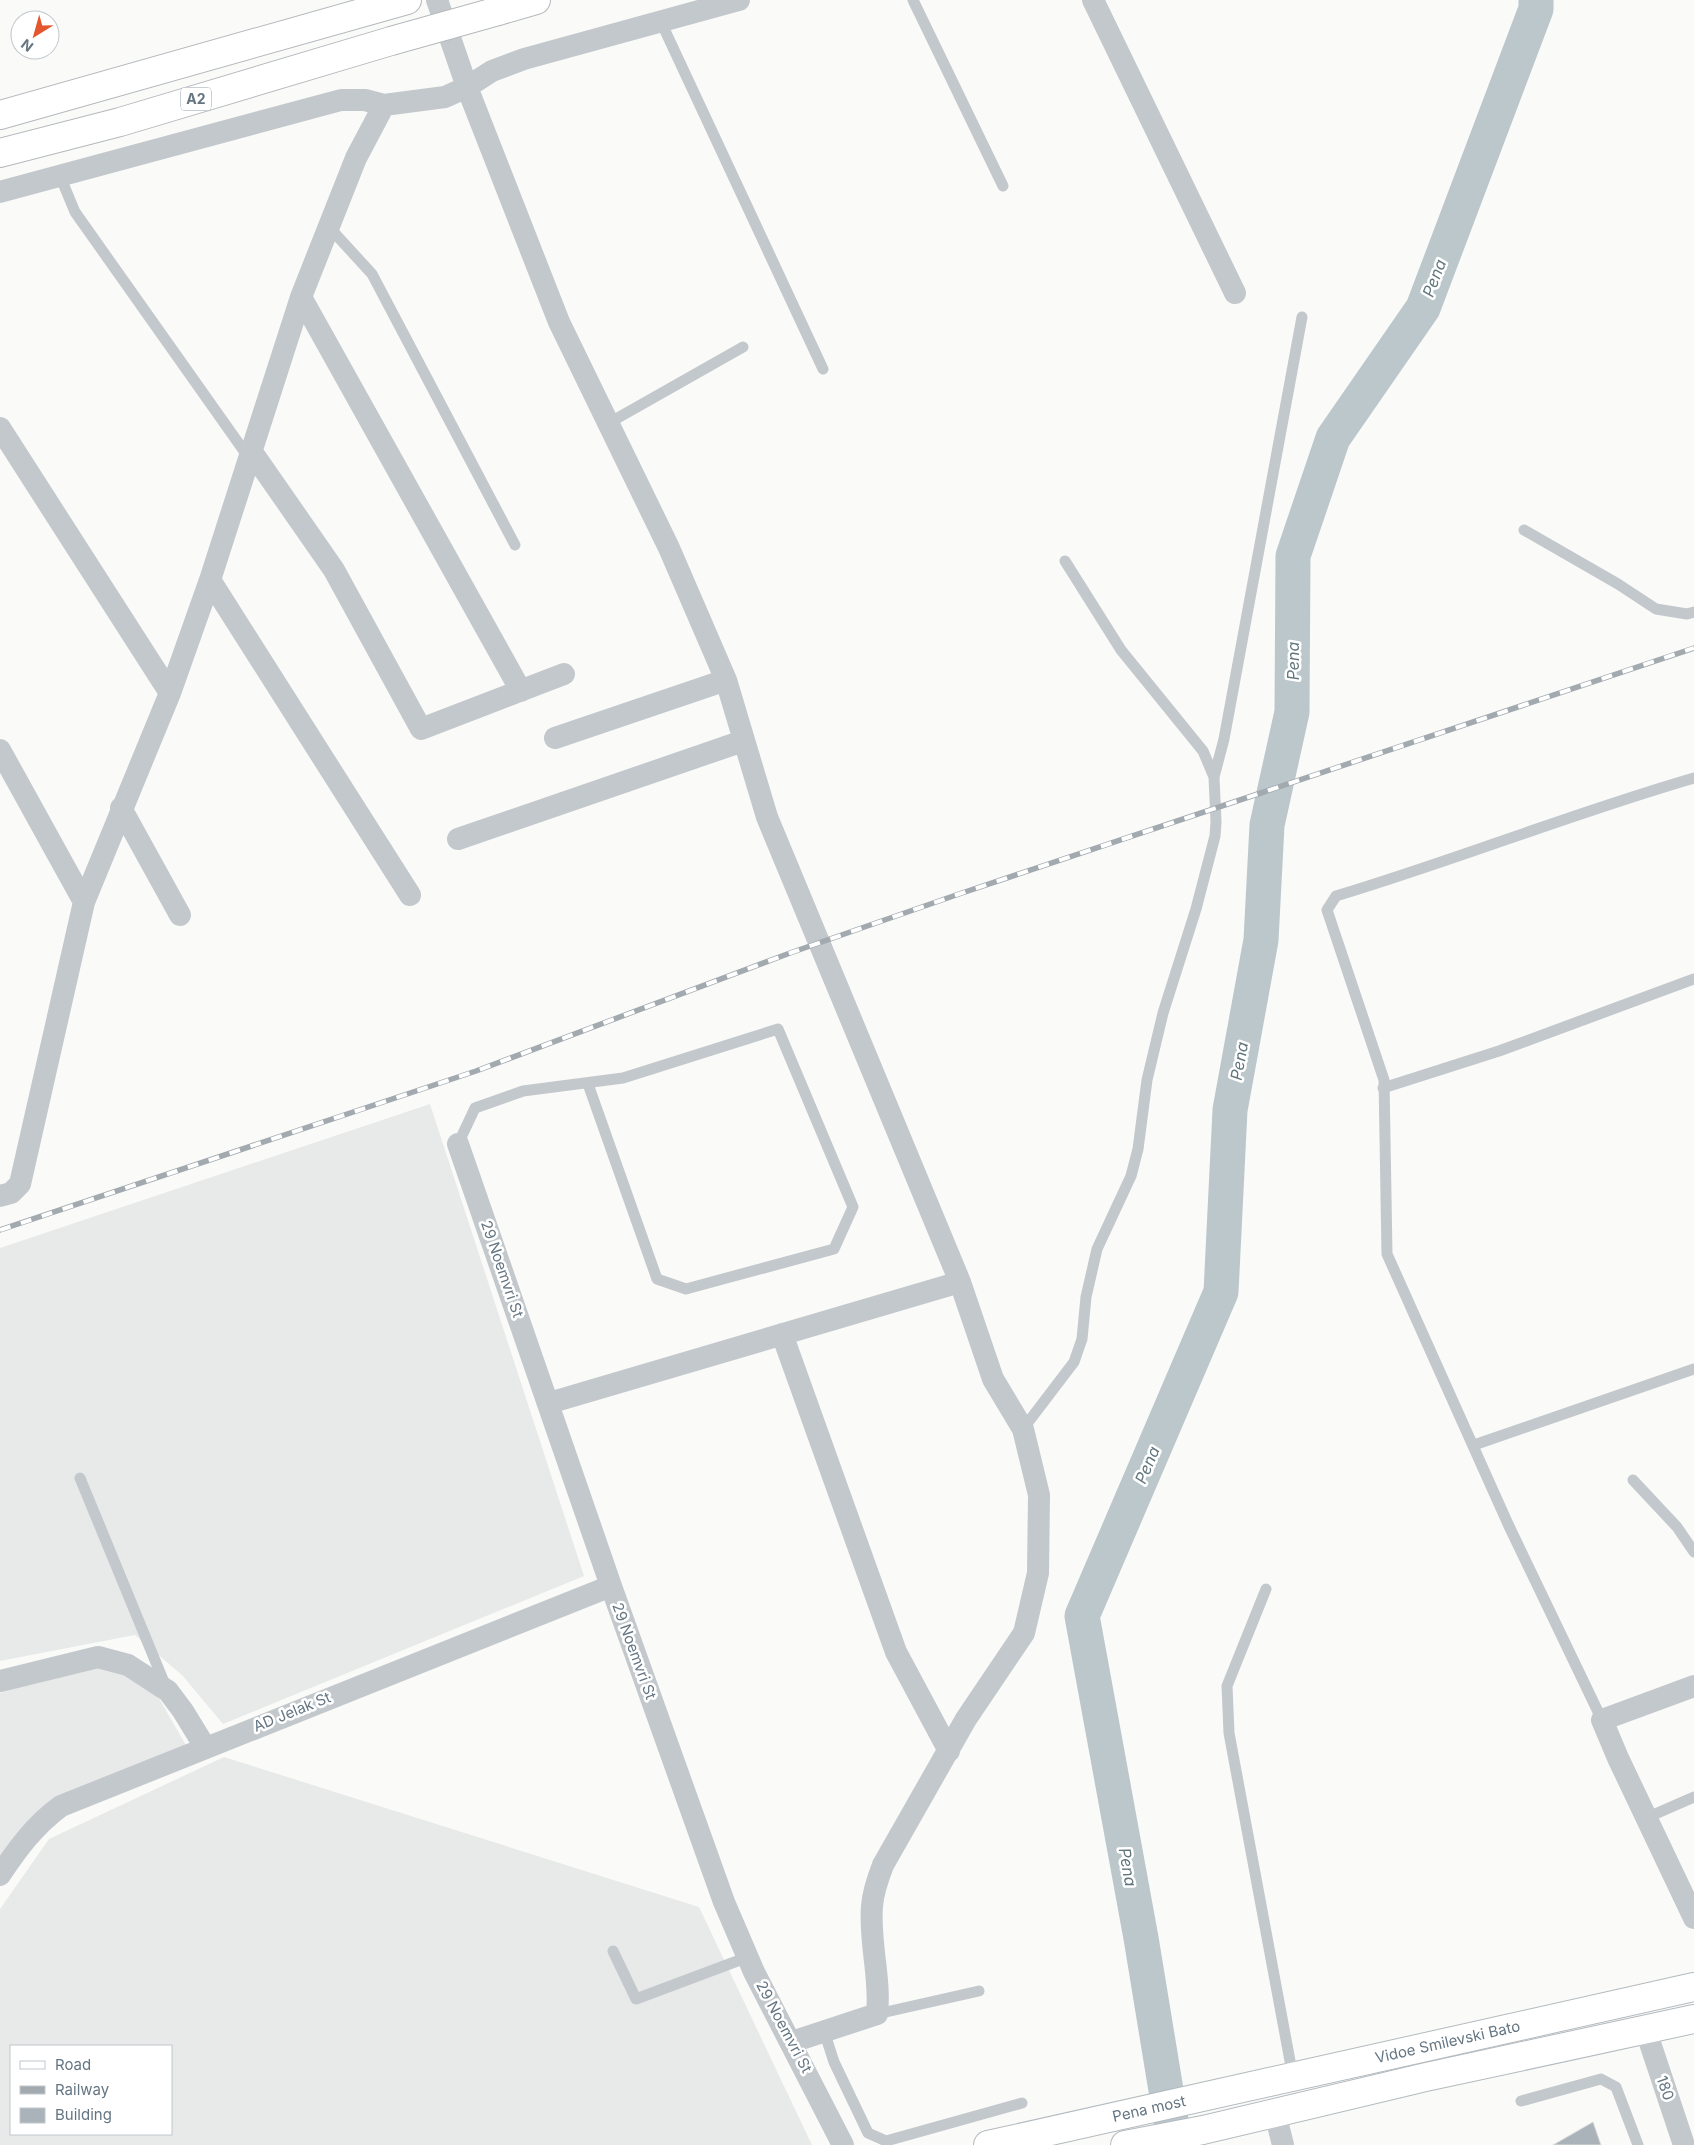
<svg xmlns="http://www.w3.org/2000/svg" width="1694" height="2145" viewBox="0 0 1694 2145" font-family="Inter,sans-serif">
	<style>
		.built { fill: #e8e9e9; fill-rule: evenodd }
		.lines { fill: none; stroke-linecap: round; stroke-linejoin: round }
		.river { stroke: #bbc7cb; stroke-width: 35 }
		.building { fill: #aab3b9; stroke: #dcdcda }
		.secondary-casing { stroke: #b3babf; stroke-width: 30 }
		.highway-casing { stroke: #b4b9bd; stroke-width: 30 }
		.lane { stroke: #c3c8cc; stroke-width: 11 }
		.street { stroke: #c3c8cc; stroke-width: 22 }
		.secondary { stroke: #fff; stroke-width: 28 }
		.highway { stroke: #fff; stroke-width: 28 }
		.rail-casing { stroke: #a2aab0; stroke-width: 5.5 }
		.rail { stroke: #fff; stroke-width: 4; stroke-dasharray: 11; stroke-linecap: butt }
		.highway-bridge-casing { stroke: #b4b9bd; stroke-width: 30; stroke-linecap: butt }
		.highway-bridge { stroke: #fff; stroke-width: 28 }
		.labels { text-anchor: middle; stroke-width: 5; stroke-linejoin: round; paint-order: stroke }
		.shield { fill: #fff; stroke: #939fa8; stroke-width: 1 }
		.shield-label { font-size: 14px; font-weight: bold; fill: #657683 }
		.street-label { font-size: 15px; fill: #657683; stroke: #fff }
		.water-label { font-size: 16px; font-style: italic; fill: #60757c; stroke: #fff }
	</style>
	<rect width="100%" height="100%" fill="#fafaf8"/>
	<path class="built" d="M430 1104 584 1576 223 1724 182 1675 135 1635 0 1661V1248Z
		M99 1661 149 1681 187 1747 61 1795 0 1855V1693Z
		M224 1757 699 1907 812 2145H0V1909L49 1839ZM11 2046H171V2134H11Z"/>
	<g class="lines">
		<path class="river" d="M1175 2145 1141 1938 1082 1616 1221 1292 1230 1110 1261 940 1267 825 1292 712 1293 556 1333 438 1423 308 1536 9V0"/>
	</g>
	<path class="building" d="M1593 2122 1601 2145H1553Z"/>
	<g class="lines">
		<defs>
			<g id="secondary">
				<path id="s1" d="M988 2145 1694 1987"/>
				<path d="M1125 2145 1203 2130 1426 2077 1694 2019"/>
			</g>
			<path id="highway" d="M498 11 536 0
				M0 115 407 0
				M0 153 120 122 391 41"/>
		</defs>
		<use href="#secondary" class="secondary-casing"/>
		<use href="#highway" class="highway-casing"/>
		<path class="lane" d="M913 0 1003 186
			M661 22 823 369
			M60 176 75 212 249 458
			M329 227 372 274 515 545
			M607 424 743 347
			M1524 530 1618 584 1656 609 1687 614 1694 612
			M1214 777 1224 739 1302 317
			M1383 1088 1499 1051 1694 979
			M458 1144 475 1108 523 1091 623 1078 778 1029 853 1207 834 1249 686 1289 657 1279 588 1084
			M1023 1429 1074 1362 1082 1339 1086 1297 1097 1249 1131 1176 1138 1149 1147 1080 1163 1013 1196 909 1215 836 1216 822 1214 777 1203 751 1121 650 1065 561
			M1474 1445 1694 1369
			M80 1478 166 1687
			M1633 1480 1677 1527 1694 1552
			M1266 1589 1227 1686 1229 1733 1293 2077
			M1602 1720 1508 1524 1387 1254 1384 1080 1327 910 1336 896C1456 860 1573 813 1694 778
			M1646 1818 1694 1797
			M613 1951 636 1999 748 1957
			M877 2014 979 1991
			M824 2031 834 2062 868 2133 886 2141 1022 2103
			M1521 2101 1601 2079 1616 2087 1638 2145"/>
		<path class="street" d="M437 0 467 87 559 322 669 548 726 680 767 817 960 1282 993 1379 1023 1429 1039 1495 1038 1573 1024 1633 966 1719 883 1865C878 1878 873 1892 872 1906 869 1943 881 1978 877 2014L792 2042
			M1093 0 1235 293
			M0 192 341 100H365L384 105 445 97 467 87 492 71 524 59 739 0
			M301 297 521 691
			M0 428 170 693
			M252 452 334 570 421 729 564 674
			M210 580 410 895
			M555 738 726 680
			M0 750 84 902
			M121 808 180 915
			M458 839 743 741
			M458 1144 611 1586 724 1902 754 1972 843 2145
			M0 1196 11 1193 20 1184 84 902 170 693 210 580 301 297 356 158 384 105
			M782 1334 896 1652 949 1751
			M549 1403 960 1282
			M0 1681 98 1657 128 1665 168 1691 183 1711 205 1747
			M1694 1686 1602 1720 1618 1758 1694 1918
			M0 1875C18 1848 35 1825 61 1806L611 1586
			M1646 2031 1684 2145
			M1275 2113 1283 2145"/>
		<use href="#secondary" class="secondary"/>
		<use href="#highway" class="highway"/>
		<defs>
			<path id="rail" d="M0 1230 476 1071 790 953 959 894 1694 648"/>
		</defs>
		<use href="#rail" class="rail-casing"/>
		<use href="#rail" class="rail"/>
		<defs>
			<path id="highway-bridge" d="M391 41 498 11"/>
		</defs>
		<use href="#highway-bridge" class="highway-bridge-casing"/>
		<use href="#highway-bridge" class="highway-bridge"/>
	</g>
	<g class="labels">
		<rect class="shield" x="181" y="87.5" width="30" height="23" rx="4"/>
		<g class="shield-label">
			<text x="196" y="104">A2</text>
		</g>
		<g class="street-label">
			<text transform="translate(502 1269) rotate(71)" y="5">29 Noemvri St</text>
			<text transform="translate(634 1651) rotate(70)" y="5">29 Noemvri St</text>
			<text transform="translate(292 1712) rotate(-22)" y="5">AD Jelak St</text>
			<text transform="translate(784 2027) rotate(62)" y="5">29 Noemvri St</text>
			<text dy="5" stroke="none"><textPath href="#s1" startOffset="471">Vidoe Smilevski Bato</textPath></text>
			<text transform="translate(1665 2088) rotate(71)" y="5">180</text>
			<text dy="5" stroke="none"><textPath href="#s1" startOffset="165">Pena most</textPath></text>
		</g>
		<g class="water-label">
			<text transform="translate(1434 278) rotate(-69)" y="6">Pena</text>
			<text transform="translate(1293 661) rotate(-90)" y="6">Pena</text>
			<text transform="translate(1239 1061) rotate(-80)" y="6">Pena</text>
			<text transform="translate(1147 1465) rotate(-67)" y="6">Pena</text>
			<text transform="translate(1128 1867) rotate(80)" y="6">Pena</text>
		</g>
	</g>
	<rect x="10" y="2045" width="162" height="90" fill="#ffffff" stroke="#c1c8cd"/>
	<rect x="20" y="2061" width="25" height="8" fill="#ffffff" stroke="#c1c8cd"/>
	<text x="55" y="2070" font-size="15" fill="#657683">Road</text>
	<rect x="20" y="2086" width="25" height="8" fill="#a2aab0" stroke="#c1c8cd"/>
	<text x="55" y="2095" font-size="15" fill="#657683">Railway</text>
	<rect x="20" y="2108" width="25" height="15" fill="#aab3b9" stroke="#c1c8cd"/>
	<text x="55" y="2120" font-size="15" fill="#657683">Building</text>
	<g transform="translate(35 35) rotate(217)"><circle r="24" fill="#ffffff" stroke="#c1c8cd"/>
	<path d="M0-4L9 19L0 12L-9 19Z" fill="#e4572e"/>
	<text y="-8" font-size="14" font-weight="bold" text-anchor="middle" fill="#657683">N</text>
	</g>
</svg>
